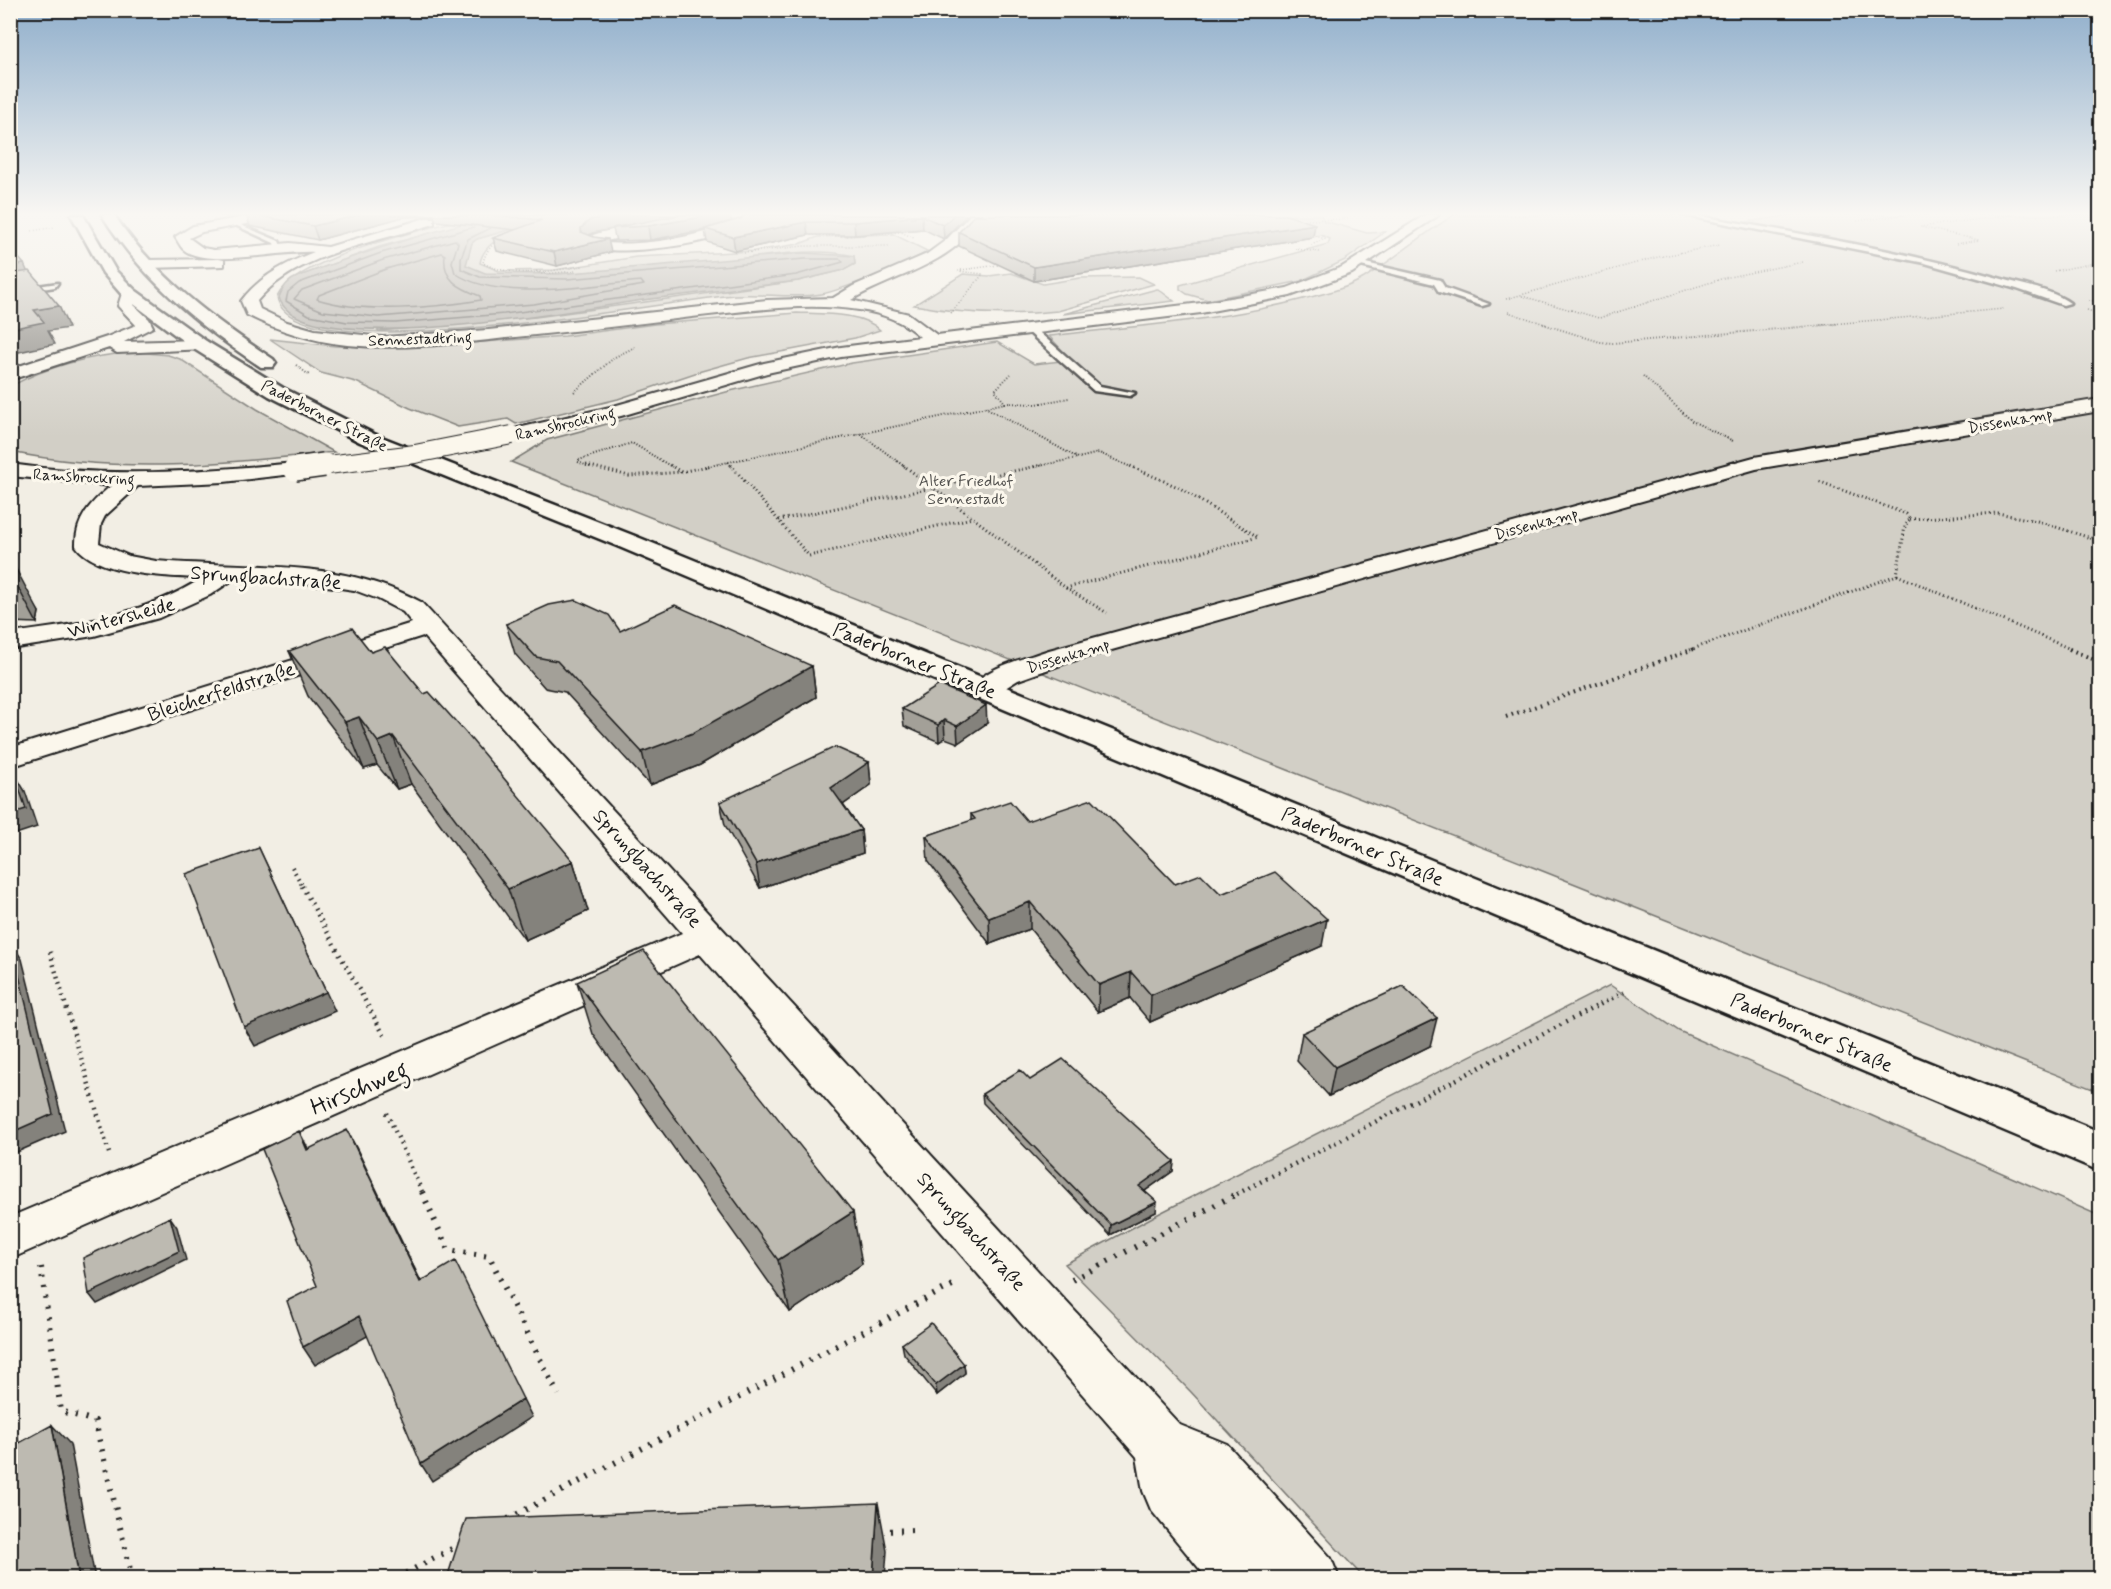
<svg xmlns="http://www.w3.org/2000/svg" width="2111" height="1589" viewBox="0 0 2111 1589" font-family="Mynerve,sans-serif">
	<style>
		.green { fill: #d2cfc6; stroke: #777671; stroke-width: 1.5 }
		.water { fill: #a9a6a0; stroke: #716f6b; stroke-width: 1.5 }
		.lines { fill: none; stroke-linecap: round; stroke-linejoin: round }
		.shore { stroke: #545351; stroke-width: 1.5 }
		.service-casing { stroke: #1c1c1c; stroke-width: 5 }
		.minor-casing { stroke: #1c1c1c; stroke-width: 4 }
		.secondary-casing { stroke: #1c1c1c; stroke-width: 5 }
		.path-far5 { stroke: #1c1c1c; stroke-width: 1.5; stroke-dasharray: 1 2; stroke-linecap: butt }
		.path-far4 { stroke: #1c1c1c; stroke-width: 2; stroke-dasharray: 1 2; stroke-linecap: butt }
		.path-far3 { stroke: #1c1c1c; stroke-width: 3; stroke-dasharray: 1 3; stroke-linecap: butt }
		.path-far2 { stroke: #1c1c1c; stroke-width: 4; stroke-dasharray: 1.5 4.5; stroke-linecap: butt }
		.path-far1 { stroke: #1c1c1c; stroke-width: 4.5; stroke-dasharray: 1.5 5; stroke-linecap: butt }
		.path { stroke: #1c1c1c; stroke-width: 6; stroke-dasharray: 2 8; stroke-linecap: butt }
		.service { fill: #fbf7ec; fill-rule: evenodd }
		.minor { fill: #fbf7ec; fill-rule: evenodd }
		.secondary { fill: #fbf7ec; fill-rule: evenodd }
		.minor-bridge-far1-casing { stroke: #1c1c1c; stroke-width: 20; stroke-linecap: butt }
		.minor-bridge-casing { stroke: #1c1c1c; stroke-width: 26; stroke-linecap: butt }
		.minor-bridge-far1 { stroke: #fbf7ec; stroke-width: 18 }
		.minor-bridge { stroke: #fbf7ec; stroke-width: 23 }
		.wall { fill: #a3a098; stroke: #1c1c1c; stroke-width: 1.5 }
		.shaded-wall { fill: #84827c; stroke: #1c1c1c; stroke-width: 1.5 }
		.building { fill: #bdbab1; stroke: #1c1c1c; stroke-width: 1.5 }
		.labels { text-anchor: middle; stroke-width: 6; stroke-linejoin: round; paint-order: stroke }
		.far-street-label { font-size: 16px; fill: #1c1c1c; stroke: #fbf7ec }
		.far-park-label { font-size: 16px; fill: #53524f; stroke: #fbf7ec }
		.street-label { font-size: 20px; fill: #1c1c1c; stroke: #fbf7ec }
		.near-street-label { font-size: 24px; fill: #1c1c1c; stroke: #fbf7ec }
	</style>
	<rect width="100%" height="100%" fill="#f2eee4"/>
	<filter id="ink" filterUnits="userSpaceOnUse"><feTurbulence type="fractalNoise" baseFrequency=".0167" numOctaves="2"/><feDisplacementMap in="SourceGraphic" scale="12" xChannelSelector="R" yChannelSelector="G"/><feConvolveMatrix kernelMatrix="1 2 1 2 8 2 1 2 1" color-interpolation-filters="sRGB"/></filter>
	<g filter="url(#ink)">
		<path class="green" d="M479 215H497L379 247 297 277 379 331 536 317 798 281 844 270 855 264 854 256C812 246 765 257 723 261 664 267 604 272 545 274 520 275 487 280 465 265L472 243 477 239 549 219C526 228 485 235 480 263L499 271 554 270 636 257 754 251 799 244 818 237 893 234 927 251C916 261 838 291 822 294 794 299 764 293 735 295 676 299 288 375 277 297 297 256 435 227 479 215Z
			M1246 215H1321L1324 221 1367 233 1385 232 1345 260 1301 281 1208 300 1187 294 1180 289V285L1328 244 1330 239 1321 235 1313 237Z
			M1454 215H1682L1733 224 1792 215H2100V1092L511 462 547 440 730 391 852 363 997 342 1034 364 1071 360 1049 336C1133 326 1221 321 1303 299 1323 294 1346 289 1364 278 1395 258 1423 234 1454 215Z
			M1011 273 1043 284 1080 278 1139 277 1154 284 1058 311C1009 316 961 314 914 305L963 274 989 276Z
			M1158 289 1174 301 1063 314 1157 289Z
			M797 313C821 314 862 312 880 330L855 338 748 358 698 372 618 399 516 424 508 419 458 427 410 408 356 382 321 373 270 339 335 346 415 347 565 336 655 324Z
			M137 352 168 355 180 359 257 409 334 452C227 464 117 474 11 452V386C50 365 93 355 137 352Z
			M1610 985 1679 1031 2100 1216V1578H1364L1191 1392 1065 1264 1160 1213Z"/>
		<path class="water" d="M497 215 519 227 477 239 472 243 466 265 485 273 559 274 804 253 854 256 855 264 844 270 798 281C742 288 686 294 630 302 577 310 295 362 279 297 282 289 288 280 297 277 362 252 429 232 497 215Z"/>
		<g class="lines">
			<path class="shore" d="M474 227 381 253 299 283 288 292 286 301 309 315 347 322 395 323 504 314 796 275 843 262 840 259H805L567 279 480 277 461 269V258L468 239 491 228
				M455 240 458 243 452 262 455 273C499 303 589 285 641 281L644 285 534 304 378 317 323 311 294 299 302 290 383 260Z
				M442 253 445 255C442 280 459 288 480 296L481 300C433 308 364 314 317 299L319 295 386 269Z"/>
			<defs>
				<path id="service" d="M1683 215H1694C1797 233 1901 250 2002 279 2023 285 2052 290 2070 303L2063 305 2017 289 1925 263Z
					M231 221 279 241 282 248 276 249 274 243 231 223Z
					M1357 261 1440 280 1445 288 1489 304 1482 306 1439 292 1434 284 1357 265Z
					M58 283 55 287 10 294V290Z
					M1026 326H1032L1100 386 1135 393 1130 396 1094 391 1026 330Z"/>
				<path id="minor" d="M256 215H280L274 219 202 232 189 238 203 248 214 250 290 243 328 247 426 218H434V224C375 243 299 252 257 301L260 309 287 322 315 330 383 337 488 330 767 300 833 298 853 286 927 254 946 240 970 215H982C955 265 897 273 851 300L909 314 937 335 1201 303 1287 288 1342 267 1425 215H1439L1352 273 1290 296 1201 313 841 357 767 373 621 416 512 441 505 439 502 435 505 431 610 407 764 363 841 347 920 337C903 321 882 313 859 310 804 302 747 311 692 317 630 325 568 332 506 338 454 344 400 350 347 345 311 341 279 331 247 315L241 301C260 276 286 263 314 252 283 250 205 269 183 249 180 246 178 241 175 237L193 226Z
					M694 215H717L711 219 601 242C637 248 702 236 736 222L726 215H740L752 223C735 241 603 262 585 243L593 235 605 231Z
					M219 259 224 260V266L146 268 139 264 146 260Z
					M129 289 136 293 134 305 149 319 153 327 124 342 200 340 206 341 208 345 206 349 117 353 109 348 10 380V369L107 337 136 325 118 306 122 293Z
					M2100 399V411L1756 469 1069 662 1018 680 994 695 984 697 974 695 970 689C986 666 1024 659 1049 650L1754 457Z
					M295 463 302 465 305 469 302 473 224 482 138 486 105 516 101 524 99 543 129 556 156 561C246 569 338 557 421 602L1180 1425 1227 1444 1331 1558 1339 1578H1207L1151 1510 1143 1491 1137 1457 700 954 10 1259V1217L682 933 423 636 10 767V748L412 623 403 612 378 599 354 590 300 582 234 579 210 595 159 618 94 636 10 649V633C76 625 145 615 202 578 169 577 97 575 76 546 75 519 91 502 111 486L10 476V464C106 478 199 472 295 463Z"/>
				<path id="secondary" d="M71 215H83L116 271 135 290 206 341 283 388 374 434 635 536 2100 1132V1171L617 546 360 442 269 396 194 349 123 296 103 273Z
					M102 215H114C155 276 212 319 273 359L276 363 273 367H261C198 325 142 279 102 215Z"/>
			</defs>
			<use href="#service" class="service-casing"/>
			<use href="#minor" class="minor-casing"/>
			<use href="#secondary" class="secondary-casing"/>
			<path class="path-far5" d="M1299 220 1348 219
				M1857 221 1904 215
				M905 228 921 229
				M909 230 901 232 914 238
				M32 231 55 227
				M1310 234 1325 239 1311 245
				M802 235 847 236 901 232
				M499 240C490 246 485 253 483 263 515 279 549 271 583 266
				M1956 244 1979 240 1920 227 2013 215
				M1295 249 1320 252
				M744 253 803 246H889
				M961 270 999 265
				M536 271 542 274 575 271
				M2054 271 2100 262
				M1522 296 1599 318 1724 278 1803 262
				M1506 299 1658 257 1720 245
				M2089 301 2100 300
				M2087 310 2100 314
				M1508 312 1548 325
				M951 313 983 274 958 271
				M1820 325 2004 309"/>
			<path class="path-far4" d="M1543 324 1600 342 1613 343 1837 324
				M296 365 309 375
				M1643 376 1692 421 1733 441
				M574 392 615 357 635 347
				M1005 403 1036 404 1069 398
				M985 407 1078 458 1099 453 1131 467
				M861 434 905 467
				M728 462 732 467
				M590 467 578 462 579 460 632 443 672 467
				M705 467 1005 403 995 390 1011 374
				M1034 467 1077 458"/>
			<path class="path-far3" d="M586 465 629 476 681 472
				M670 465 681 472
				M731 465 809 556 972 518
				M903 465 1066 588 1107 613
				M681 472 712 465
				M1910 519 1998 513 2037 521 2100 541
				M779 520 1042 465
				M1897 575 2073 650
				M1066 588 1258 537 1180 488 1128 465
				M1690 650 1897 575 1905 526 1910 519 1906 514 1818 481"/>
			<path class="path-far2" d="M2069 649 2100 662
				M1506 717 1694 649
				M292 867 303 887"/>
			<path class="path-far1" d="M302 886 385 1037
				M50 952 109 1153
				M387 1113 423 1194
				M1237 1194 1624 992"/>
			<path class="path" d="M422 1192 448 1250 489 1256 558 1395
				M41 1267 61 1411 95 1421 132 1578
				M1072 1280 1240 1192
				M508 1519 958 1282
				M880 1531 916 1530
				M397 1578 459 1545"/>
			<use href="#service" class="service"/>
			<use href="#minor" class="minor"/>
			<use href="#secondary" class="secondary"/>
			<defs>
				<path id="minor-bridge-far1" d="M312 467 415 454 512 435"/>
				<path id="minor-bridge" d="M295 469 324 465"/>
			</defs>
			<use href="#minor-bridge-far1" class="minor-bridge-far1-casing"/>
			<use href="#minor-bridge" class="minor-bridge-casing"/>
			<use href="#minor-bridge-far1" class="minor-bridge-far1"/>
			<use href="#minor-bridge" class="minor-bridge"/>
		</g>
		<path class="wall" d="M219 215H246L230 217Z
			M246 215H730L731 221 740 219 745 215H743H967L944 239 923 229 855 235H808L735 251 707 242 705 230 650 240 616 241 613 229 592 233 590 235 611 252 557 266 497 251 493 238 516 230 436 221 434 216 403 217 318 240 250 226Z
			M959 232 1313 237 1034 281 959 246Z
			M10 568 39 612 37 623 10 622Z
			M506 624 620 631 812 666 816 697 700 765 650 785 565 692 545 688 515 654Z
			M289 651 371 652 424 694 573 861 588 911 525 940 411 784 397 789 377 765 364 769 308 696Z
			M902 709 987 723 958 743 945 738 939 742 904 726Z
			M869 762 871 785 843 805 861 830 863 853 760 888 725 825 720 802Z
			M971 814 1027 821 1175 884 1221 894 1322 946 1150 1022 1130 998 1098 1012 1030 929 990 944 928 861 926 836 971 821Z
			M577 982 862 1264 790 1312 593 1034Z
			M1302 1033 1430 1046 1329 1096 1297 1061Z
			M1030 1080 1174 1161 1173 1171 1145 1191 1156 1212 1110 1235 983 1103 982 1094Z
			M902 1344 964 1364 965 1373 937 1395 904 1354Z"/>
		<path class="shaded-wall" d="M229 215H246L230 217Z
			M360 215H434V216L403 217 318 240 313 226Z
			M617 215H685L613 228V229L592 233 583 241 581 228 590 220Z
			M710 215H730L731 221 705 229V230L650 240 648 226Z
			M954 215H967L944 239 943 225Z
			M922 216 923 229 855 235 854 222Z
			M806 222 808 235 735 251 733 237Z
			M1315 224 1313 237 1034 281V267Z
			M608 239 611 252 557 266 554 252Z
			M24 264 33 284 10 288V266Z
			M59 306 69 328 48 331 55 344 10 354V329L34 310Z
			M16 569 39 612 37 623 14 580Z
			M812 666 816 697 700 765 650 785 642 752Z
			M986 705 987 723 958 743 957 726Z
			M359 717 377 765 364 769 345 722Z
			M944 720 945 738 939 742 938 725Z
			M393 736 411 784 397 789 378 742Z
			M869 762 871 785 834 811 831 788Z
			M14 773 25 791 37 827 10 836V814Z
			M861 830 863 853 760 888 756 864Z
			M259 848 335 1011 255 1046 244 1027Z
			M573 861 588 911 525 940 508 889Z
			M1030 902V929L990 944 989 918Z
			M1327 919 1322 946 1150 1022 1151 995Z
			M11 943 22 959 65 1131 10 1155Z
			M1131 972 1130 998 1098 1012 1099 985Z
			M1437 1018 1430 1046 1329 1096 1335 1067Z
			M347 1130 357 1149 430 1300 420 1282Z
			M299 1131 309 1150H307Z
			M1174 1161 1173 1171 1139 1195V1186Z
			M1157 1202 1156 1212 1110 1235 1111 1225Z
			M853 1212 862 1264 790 1312 778 1260Z
			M170 1217 177 1227 186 1260 97 1304 89 1294Z
			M359 1316 371 1334 315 1365 303 1347Z
			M964 1364 965 1373 937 1395 936 1385Z
			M10 1388 23 1470 10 1457Z
			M523 1399 532 1417 432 1481 421 1464Z
			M52 1425 70 1444 95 1578H79Z
			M878 1503 887 1551 885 1578H873Z"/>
		<path class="building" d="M255 215H360L313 226Z
			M492 215H617L590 220 581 228V232L594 237 608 239 554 252 493 238 542 220Z
			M679 215H710L703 217 648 226 613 228Z
			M746 215H954L943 225 922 216 854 222H806L733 237 705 229 740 219Z
			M974 215H1286L1315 224 1034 267 959 232Z
			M10 248 24 264 10 266Z
			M30 271 59 306 34 310 44 322 10 329V274Z
			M10 568 16 569 14 580H10Z
			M576 600 609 615 620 631 675 605 812 666 693 733 642 752 557 661 536 657 506 624 549 605Z
			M352 628 371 652 385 647 424 694 429 692 466 733 573 861 508 889 393 736 378 742 359 717 345 722 289 651Z
			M939 685 986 705 957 726 944 720 938 725 902 709Z
			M835 747 869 762 831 788 861 830 756 864 720 802Z
			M14 773 26 809 10 814V774Z
			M1092 799 1175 884 1201 874 1221 894 1275 872 1327 919 1151 995 1131 972 1099 985 1030 902 989 918 926 836 975 819 971 814 1010 801 1027 821Z
			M259 848 326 992 244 1027 186 874Z
			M10 943H11L53 1114 10 1133Z
			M644 951 853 1212 778 1260 577 982Z
			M1403 986 1437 1018 1335 1067 1302 1033Z
			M1063 1059 1174 1161 1139 1186 1157 1202 1111 1225 982 1094 1020 1070 1030 1080Z
			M347 1130 420 1282 455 1261 523 1399 421 1464 359 1316 303 1347 287 1301 317 1286 262 1149 299 1131 307 1150Z
			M170 1217 179 1251 89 1294 83 1258Z
			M931 1323 964 1364 936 1385 902 1344Z
			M52 1425 79 1578H10V1448Z
			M878 1503 873 1578H447L466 1519Z"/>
	</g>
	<linearGradient id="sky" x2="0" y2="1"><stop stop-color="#8faecb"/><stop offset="0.49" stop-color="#f9f7f3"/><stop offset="1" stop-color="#f9f7f3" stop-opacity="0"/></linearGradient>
	<rect width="2111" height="437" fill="url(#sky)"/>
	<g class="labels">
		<g class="far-street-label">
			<text transform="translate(420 338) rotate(-2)" y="6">Sennestadtring</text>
			<text transform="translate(325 415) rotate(27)" y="6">Paderborner Straße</text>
			<text transform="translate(2010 420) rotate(-10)" y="6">Dissenkamp</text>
			<text transform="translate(565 423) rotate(-13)" y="6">Ramsbrockring</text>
			<text transform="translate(84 476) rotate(3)" y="6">Ramsbrockring</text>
			<text transform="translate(1536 523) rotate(-15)" y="6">Dissenkamp</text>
			<text transform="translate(1068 655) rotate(-17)" y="6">Dissenkamp</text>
		</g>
		<g class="far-park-label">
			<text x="966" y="486">Alter Friedhof<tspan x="966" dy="18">Sennestadt</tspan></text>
		</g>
		<g class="street-label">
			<text transform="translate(266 577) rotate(4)" y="7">Sprungbachstraße</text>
			<text transform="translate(121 617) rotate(-15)" y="7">Wintersheide</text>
			<text transform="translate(915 660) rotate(22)" y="7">Paderborner Straße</text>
			<text transform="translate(221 691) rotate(-18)" y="7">Bleicherfeldstraße</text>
			<text transform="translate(1363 846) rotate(23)" y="7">Paderborner Straße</text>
			<text transform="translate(648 868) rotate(48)" y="7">Sprungbachstraße</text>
			<text transform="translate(1812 1032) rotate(23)" y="7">Paderborner Straße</text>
			<text transform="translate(972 1231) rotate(48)" y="7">Sprungbachstraße</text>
		</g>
		<g class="near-street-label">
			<text transform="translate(359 1088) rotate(-23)" y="8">Hirschweg</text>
		</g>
	</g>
	<rect width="2111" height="1589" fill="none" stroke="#fbf7ec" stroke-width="36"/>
	<rect x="18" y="18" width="2075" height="1553" fill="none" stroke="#1c1c1c" stroke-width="2" filter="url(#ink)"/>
</svg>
